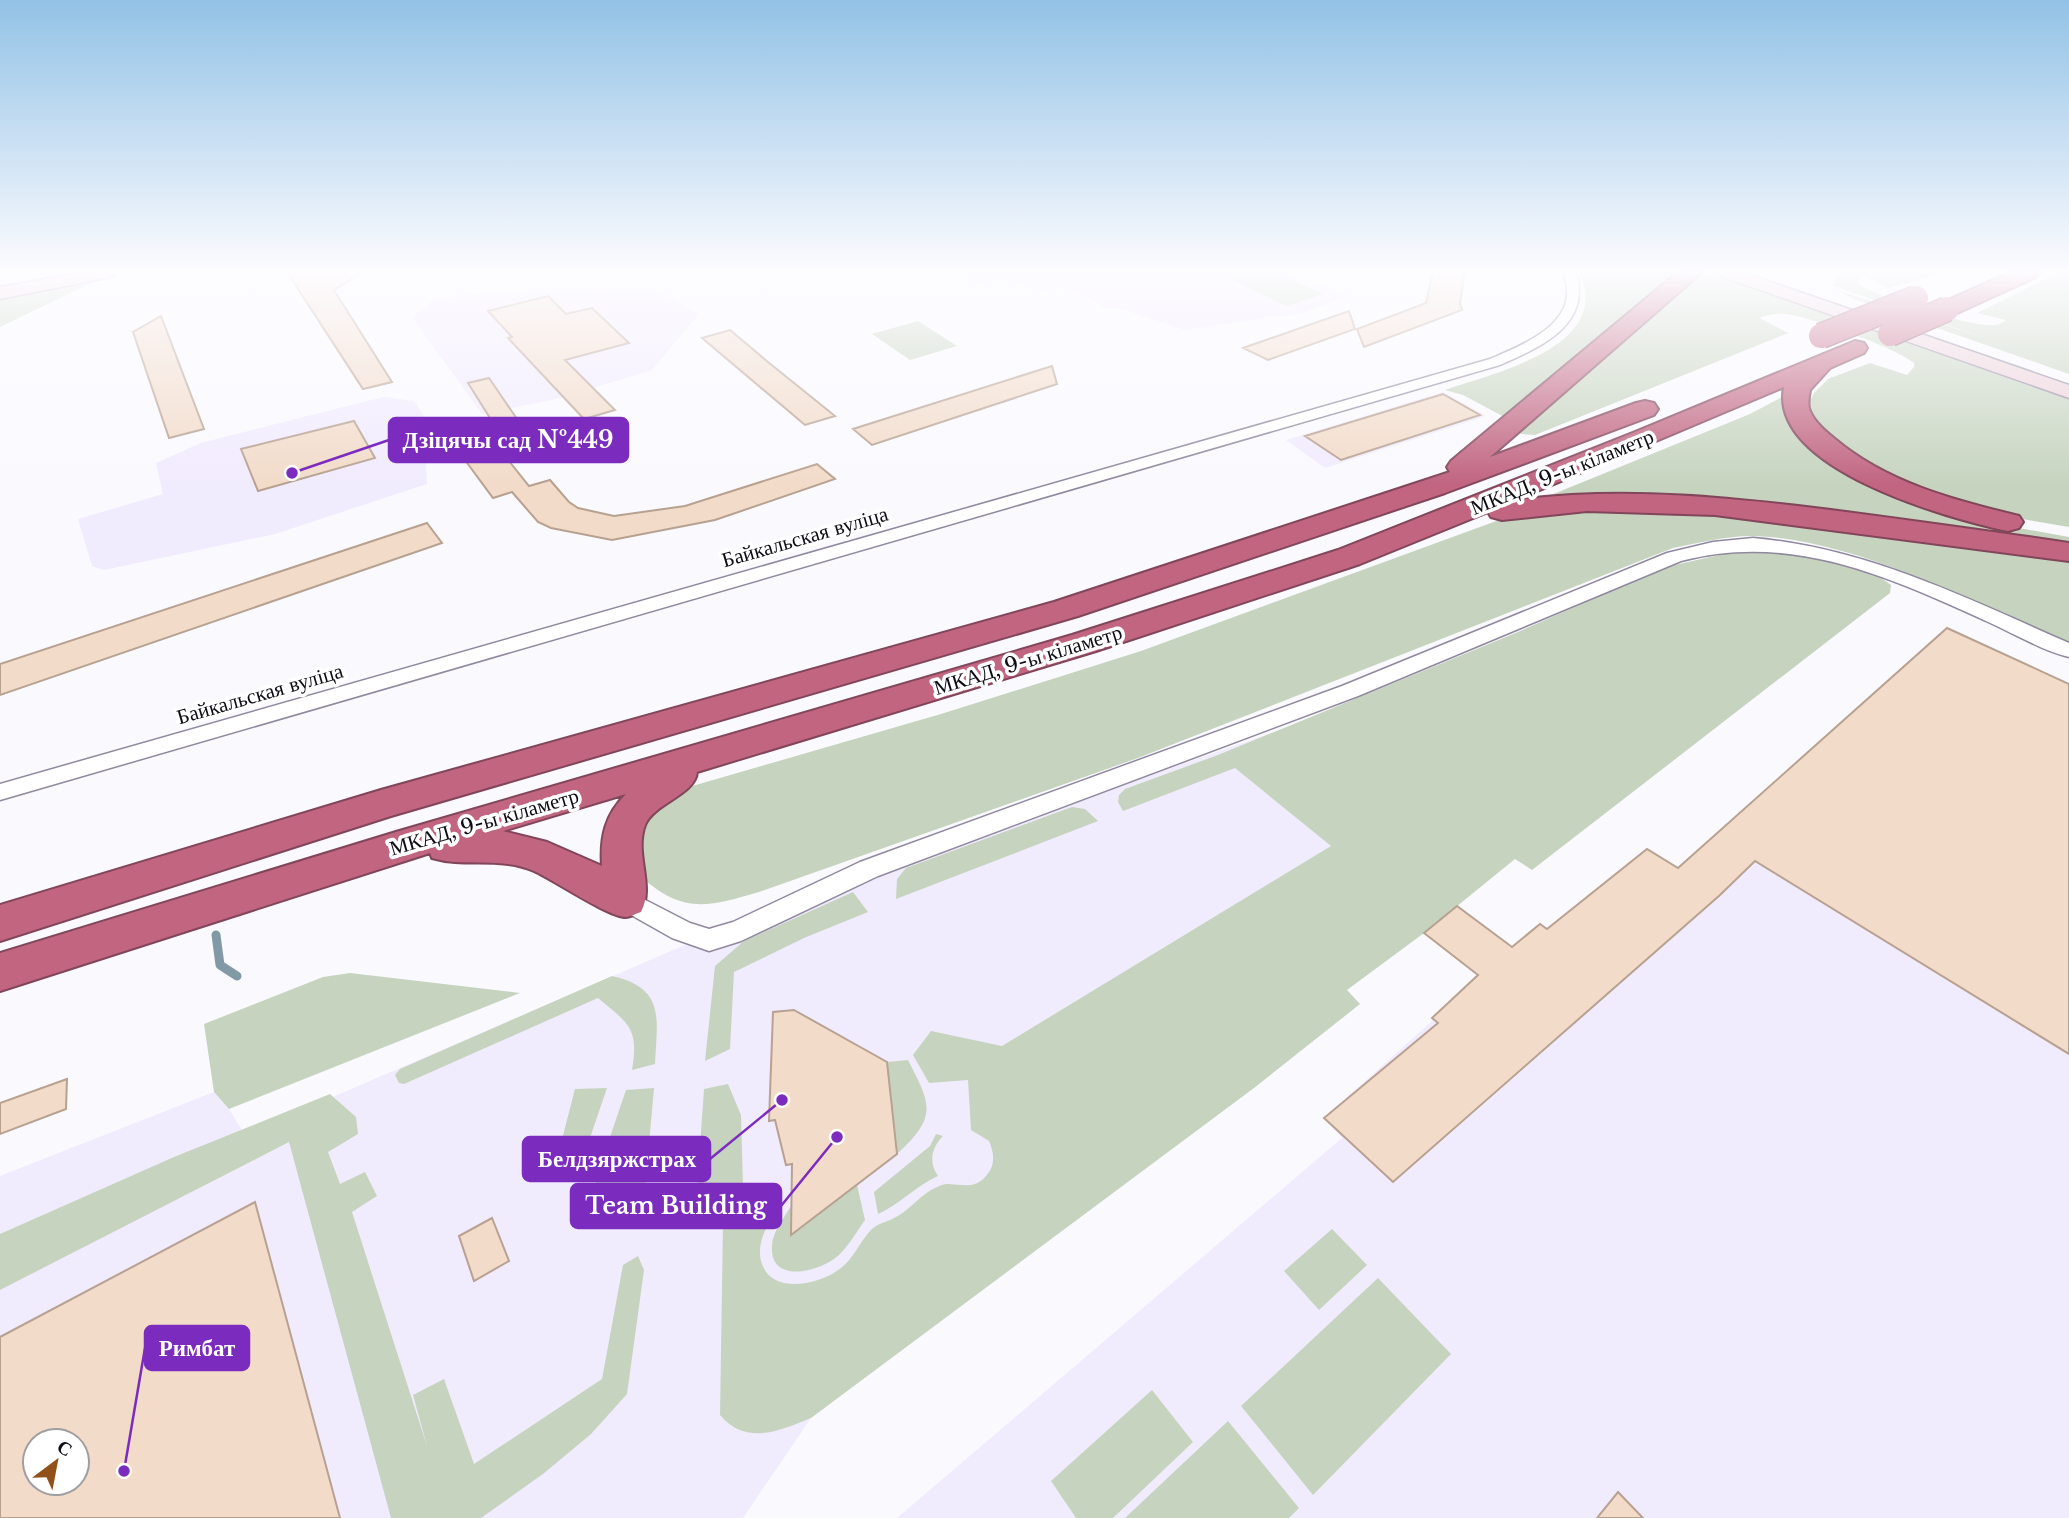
<svg xmlns="http://www.w3.org/2000/svg" width="2069" height="1518" viewBox="0 0 2069 1518" font-family="'Libre Baskerville',serif">
	<style>
		.built { fill: #f1ebfe; fill-rule: evenodd }
		.green { fill: #c6d4bf }
		.lines { fill: none; stroke-linecap: round; stroke-linejoin: round }
		.stream { stroke: #819aa6; stroke-width: 9 }
		.building { fill: #f2dbc9; stroke: #b7a191; stroke-width: 2; fill-rule: evenodd }
		.street-casing { stroke: #90889f; stroke-width: 3 }
		.secondary-casing { stroke: #90889f; stroke-width: 3 }
		.highway-casing { stroke: #82465b; stroke-width: 4 }
		.street { fill: #fff; fill-rule: evenodd }
		.secondary { fill: #ecd1d9; fill-rule: evenodd }
		.highway { fill: #c16581; fill-rule: evenodd }
		.highway-bridge-casing { stroke: #82465b; stroke-width: 27; stroke-linecap: butt }
		.highway-bridge { stroke: #c16581; stroke-width: 24 }
		.labels { text-anchor: middle; stroke-width: 7; stroke-linejoin: round; paint-order: stroke }
		.street-label { font-size: 21px; fill: #0e0c14; stroke: #fff }
		.leader { fill: none; stroke: #7b2cbf; stroke-width: 2.5 }
		.callout-dot { fill: #7b2cbf; stroke: #fff; stroke-width: 2.5 }
		.callout { fill: #7b2cbf; stroke: #7b2cbf; stroke-width: 2.5 }
		.callout-label { font-size: 23px; text-anchor: middle; font-weight: bold; fill: #fff }
	</style>
	<rect width="100%" height="100%" fill="#faf9fe"/>
	<path class="built" d="M954 272H1291L1348 297 1302 313 1185 330 1121 309 1106 308 1065 287 1046 290 999 280 977 285Z
		M659 292 699 314 652 370 556 399 482 414 412 317 433 300 481 293Z
		M1443 392 1486 416 1325 468 1286 440Z
		M383 397 414 401 423 415 427 484 275 534 104 570 92 566 78 519 163 494 156 463 201 443Z
		M1947 628 2069 684V1518H897L1342 1138 1324 1118 1540 924 1547 929 1647 849 1678 868Z
		M1328 713 1506 854 1332 982 1346 1005 811 1418 743 1518H0V1176L214 1092 229 1109 245 1135 766 910ZM35 1441H77V1483H35Z"/>
	<path class="green" d="M1214 272H1275L1324 294 1287 306Z
		M1579 272H1683L1510 420 1463 395 1445 390C1493 373 1615 347 1579 272Z
		M1838 272H1947L1889 288 1863 276 1857 282C1869 296 1965 324 1986 325 1994 326 2000 325 2006 320L1977 313 2060 272H2069V374L1851 298 1840 291 1985 338 1833 286Z
		M1701 274 1723 275 2069 395V527L1987 513 1869 469 1820 429 1813 416 1810 401 1814 393 1828 379 1870 363 1907 375 1914 367V363C1894 347 1811 317 1786 314 1776 313 1768 315 1759 318L1788 333 1535 435 1521 434 1520 431Z
		M93 282 0 327V299Z
		M918 321 957 346 910 360 872 334Z
		M1784 396 1802 433 1991 523 2069 537V545L1806 507 1699 497 1551 495 1750 414Z
		M1657 508 1728 512 2069 557V644C1977 604 1853 538 1752 536 1725 536 1699 543 1673 548L1138 758 759 892C705 908 681 914 637 873L634 819 682 789 941 714 1141 651 1510 516 1529 513Z
		M1737 551C1789 551 1848 553 1891 585L1890 593 1532 870 1515 859 1424 933 1347 990 1360 1004 1254 1088 811 1418C779 1431 746 1446 720 1415L723 1222 777 1211C768 1225 759 1237 760 1255 764 1296 817 1287 841 1268 854 1258 860 1241 871 1230 876 1224 887 1222 894 1218 907 1212 916 1200 928 1192 932 1189 942 1184 947 1184 962 1184 974 1190 986 1176 996 1165 994 1153 989 1141L971 1130 968 1080 929 1083 913 1055 931 1031 1002 1046 1331 846 1235 768 1123 811 1118 802 1119 795 1125 789 1218 755 1518 632 1666 567Z
		M1072 807 1085 809 1098 821 896 899 897 879 906 868Z
		M853 892 868 912 804 938 734 972 730 1049 705 1061 715 966 744 941Z
		M350 973 520 993 229 1109 214 1092 204 1024 323 977Z
		M612 976C666 988 657 1019 655 1064L632 1070C639 1028 629 1024 598 998L404 1084 399 1083 395 1075 400 1069Z
		M908 1060C931 1105 938 1116 897 1154L887 1062Z
		M728 1084 741 1115 743 1187 733 1196 696 1203 704 1089Z
		M607 1088 577 1176 561 1143 575 1089Z
		M654 1088 645 1189C626 1225 609 1208 595 1181L626 1090Z
		M330 1094 356 1117 358 1134 328 1152 340 1184 365 1172 377 1196 352 1212 427 1446 413 1395 444 1379 474 1464 602 1379 623 1265 638 1256 644 1270 627 1394 591 1434 543 1474 481 1518H391L289 1142 0 1290V1234L174 1157Z
		M936 1134 943 1136C932 1147 928 1162 938 1176 916 1186 900 1204 878 1214L874 1192 930 1146Z
		M857 1185 865 1220C856 1232 847 1250 834 1259 814 1273 769 1283 772 1245 773 1231 784 1218 791 1206L792 1234Z
		M1332 1229 1367 1265 1319 1310 1284 1271Z
		M1378 1278 1451 1354 1313 1495 1241 1406Z
		M1152 1390 1193 1442 1113 1518H1076L1051 1481Z
		M1228 1421 1299 1508 1289 1518H1125Z"/>
	<g class="lines">
		<path class="stream" d="M216 935 220 965 237 976"/>
	</g>
	<path class="building" d="M287 272H363L334 290 392 382 363 389Z
		M1433 272H1465L1460 303 1462 310 1364 347 1357 329 1426 303Z
		M548 296 566 314 592 308 629 343 565 360 615 410 584 419 508 338 512 337 488 311Z
		M1349 311 1355 329 1268 360 1243 348Z
		M161 316 204 429 169 438 133 332Z
		M730 330 768 362 835 416 805 425 702 338Z
		M1052 366 1057 384 872 445 853 429Z
		M489 378 528 435 505 442 468 383Z
		M1443 394 1480 415 1341 460 1305 436Z
		M354 421 375 458 258 491 241 449Z
		M485 431 529 486 550 480 569 502 578 508 614 516 685 506 817 464 835 479 715 520 612 540 551 528 538 522 512 492 493 498 451 441Z
		M427 523 442 543 0 695V664Z
		M1947 628 2069 684V1054L1755 861 1720 895 1393 1182 1324 1118 1438 1023 1432 1018 1478 975 1424 933 1457 906 1512 947 1540 924 1547 929 1647 849 1678 868Z
		M794 1010 887 1062 897 1154 791 1235 792 1164 786 1165 775 1120 769 1121 773 1012Z
		M67 1079 66 1109 0 1134V1103Z
		M255 1202 340 1518H0V1337ZM35 1441H77V1483H35Z
		M492 1218 509 1261 474 1281 459 1236Z
		M1618 1492 1643 1518H1597Z"/>
	<g class="lines">
		<defs>
			<path id="street" d="M1564 272H1576C1592 325 1541 347 1500 365L0 800V784L1490 359C1515 348 1555 333 1565 305 1569 293 1566 283 1564 272Z
				M1753 538C1867 548 1966 598 2069 643V657C2041 650 2013 633 1986 621 1887 576 1791 532 1681 561L1358 696 878 876 741 941 709 951 672 938 617 907 613 900 617 893 626 890 690 923 709 929 733 922 860 862 1342 686 1667 553 1713 542Z"/>
			<path id="secondary" d="M84 272H120L111 277 0 299V287Z
				M1717 272H1742L2069 385V398L1720 276Z"/>
			<path id="highway" d="M1678 272H1702L1490 457 1636 403 1645 401 1654 403 1658 409 1654 415 1445 493 1078 616 391 816 0 941V905L381 790 1054 602 1450 472 1447 467 1451 461Z
				M2011 272H2039L2036 277 1955 314H1939L1936 309 1939 304Z
				M1855 341 1864 343 1867 348 1864 353 1830 368 1810 390C1809 396 1807 405 1810 411 1814 422 1826 432 1835 439 1887 483 1954 500 2019 516L2023 522 2019 528 2008 531C1950 519 1768 469 1784 387L1516 500C1627 486 1737 498 1846 512 1921 522 1995 532 2069 543V561L1715 515 1587 511 1502 520 1491 517 1488 512 1360 564 1096 651 697 772C695 795 654 803 645 825 634 854 655 886 641 912 637 913 630 917 626 917 608 917 554 880 534 871 500 856 466 868 432 858L430 853 0 991V953L396 832 1072 635 1338 550 1635 432ZM626 794C605 815 600 837 602 866L547 842 503 831Z"/>
		</defs>
		<use href="#street" class="street-casing"/>
		<use href="#secondary" class="secondary-casing"/>
		<use href="#highway" class="highway-casing"/>
		<use href="#street" class="street"/>
		<use href="#secondary" class="secondary"/>
		<use href="#highway" class="highway"/>
		<defs>
			<path id="highway-bridge" d="M1890 334 1947 309
				M1821 336 1916 298"/>
		</defs>
		<use href="#highway-bridge" class="highway-bridge-casing"/>
		<use href="#highway-bridge" class="highway-bridge"/>
	</g>
	<linearGradient id="sky" x2="0" y2="1"><stop stop-color="#92c2e6"/><stop offset="0.56" stop-color="#fdfcff"/><stop offset="1" stop-color="#fdfcff" stop-opacity="0"/></linearGradient>
	<rect width="2069" height="484" fill="url(#sky)"/>
	<g class="labels">
		<g class="street-label">
			<text transform="translate(1562 472) rotate(-22)" y="7">МКАД, 9-ы кіламетр</text>
			<text transform="translate(805 537) rotate(-16)" y="7">Байкальская вуліца</text>
			<text transform="translate(1028 660) rotate(-17)" y="7">МКАД, 9-ы кіламетр</text>
			<text transform="translate(260 694) rotate(-16)" y="7">Байкальская вуліца</text>
			<text transform="translate(484 822) rotate(-16)" y="7">МКАД, 9-ы кіламетр</text>
		</g>
	</g>
	<path class="leader" d="M292 473L389 440M782 1100L710 1159M837 1137L781 1206M124 1471L145 1348"/>
	<g class="callout-dot">
		<circle cx="292" cy="473" r="7"/>
		<circle cx="782" cy="1100" r="7"/>
		<circle cx="837" cy="1137" r="7"/>
		<circle cx="124" cy="1471" r="7"/>
	</g>
	<g class="callout">
		<rect x="389" y="418" width="239" height="44" rx="7"/>
		<rect x="523" y="1137" width="187" height="44" rx="7"/>
		<rect x="571" y="1184" width="210" height="44" rx="7"/>
		<rect x="145" y="1326" width="104" height="44" rx="7"/>
	</g>
	<g class="callout-label">
		<text x="508" y="448">Дзіцячы сад №449</text>
		<text x="617" y="1167">Белдзяржстрах</text>
		<text x="676" y="1214">Team Building</text>
		<text x="197" y="1356">Римбат</text>
	</g>
	<g transform="translate(56 1462) rotate(32)"><circle r="33" fill="#ffffff" stroke="#9f9ea1" stroke-width="2"/>
	<path d="M0-5L12 26L0 18L-12 26Z" fill="#915119"/>
	<text y="-10" font-size="19" font-weight="bold" text-anchor="middle" fill="#0e0c14">С</text>
	</g>
</svg>
